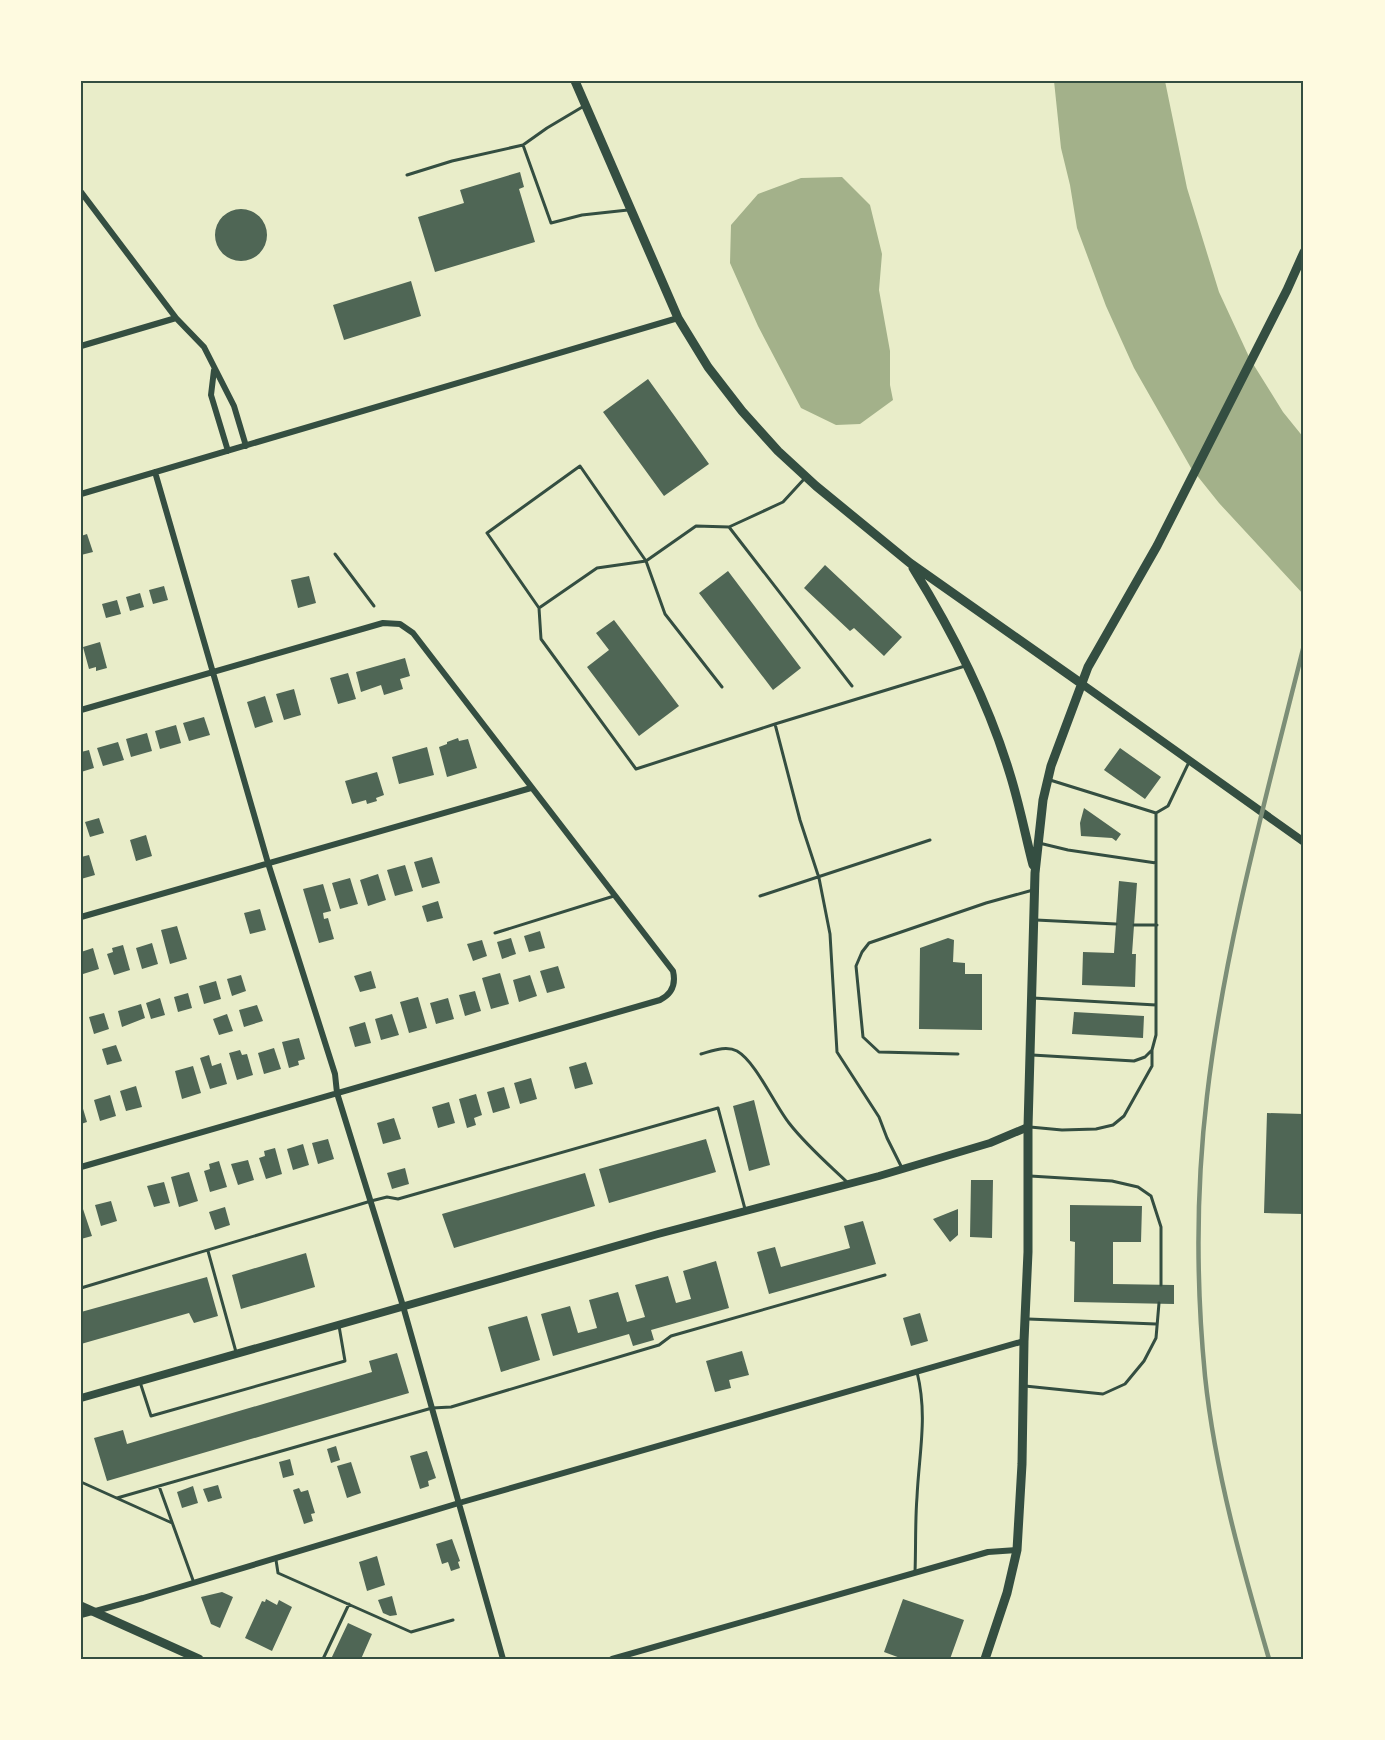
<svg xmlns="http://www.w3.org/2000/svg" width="1385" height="1740" viewBox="0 0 1385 1740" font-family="'Varela Round',sans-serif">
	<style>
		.water { fill: #a3b18a }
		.building { fill: #4f6655 }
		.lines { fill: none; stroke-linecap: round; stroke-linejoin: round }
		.path { stroke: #344e41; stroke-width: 3 }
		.service { stroke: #344e41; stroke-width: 3 }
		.minor { stroke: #344e41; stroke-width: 6 }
		.tertiary { stroke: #344e41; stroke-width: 8 }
		.secondary { stroke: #344e41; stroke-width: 9 }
		.rail { stroke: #7c8e77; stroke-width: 4.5 }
		.neatline { fill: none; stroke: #344e41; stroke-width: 2 }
	</style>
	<rect width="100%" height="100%" fill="#e9edc9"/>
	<path class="water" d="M1054 81H1165L1187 188 1219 292 1250 359 1283 412 1304 438V595L1219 503 1191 468 1134 368 1106 306 1077 228 1070 185 1061 148Z
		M842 177 870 205 882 254 879 290 890 351V385L893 400 860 424 836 425 801 408 758 326 730 263 731 225 758 194 801 178Z"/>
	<path class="building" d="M520 172 524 187 519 189 535 242 435 272 418 217 464 203 460 190Z
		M215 235a26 26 0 1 1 52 0a26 26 0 1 1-52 0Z
		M411 281 421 316 344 340 333 305Z
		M648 379 709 464 664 496 603 412Z
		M87 534 93 552 81 555V536Z
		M825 565 902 637 884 656 854 628 850 631 804 588Z
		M728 571 801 668 773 690 699 593Z
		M309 576 316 603 298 608 291 580Z
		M164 586 168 600 153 604 149 590Z
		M140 593 144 607 130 611 126 597Z
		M117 600 121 614 106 618 102 604Z
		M614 620 679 706 639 736 587 667 609 650 596 633Z
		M100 642 107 668 96 671V667L89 669 83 647Z
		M405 658 410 676 400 679 403 689 384 695 381 685 361 692 356 672Z
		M348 673 356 699 338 704 330 678Z
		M294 689 301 715 284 720 276 694Z
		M265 696 273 722 255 728 247 702Z
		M204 717 210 735 189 741 183 723Z
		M176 725 181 743 160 749 155 731Z
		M147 733 152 751 131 757 126 739Z
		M458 738 459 741 468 739 477 768 447 777 439 747 447 744V742Z
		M118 742 124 760 103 766 97 748Z
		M427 747 434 775 399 784 392 757Z
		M1120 748 1161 777 1145 799 1104 770Z
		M89 750 94 768 81 772V752Z
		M377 772 384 795 376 798 377 801 367 804 366 800 352 804 345 781Z
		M1084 808 1121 834 1116 841 1112 838 1081 836 1080 823Z
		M99 818 104 833 90 837 85 822Z
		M146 835 152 856 136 861 130 840Z
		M89 855 95 875 81 879V857Z
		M432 857 440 883 422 888 414 862Z
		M405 865 413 891 395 896 387 870Z
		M378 874 386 900 368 906 360 880Z
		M350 878 358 904 340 909 332 883Z
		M1119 881 1137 883 1132 954H1136L1135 987 1082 985 1083 952 1114 953Z
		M323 884 331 911 323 913 324 919 328 918 334 939 319 943 303 889Z
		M438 901 443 918 427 922 422 906Z
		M260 909 266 930 250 934 244 913Z
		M177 926 187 959 170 964 161 930Z
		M540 931 545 948 529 952 524 936Z
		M511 938 516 954 502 959 497 942Z
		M948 938 954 940 953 962 965 963V974H982V1030L919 1029 920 948Z
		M482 940 487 956 473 961 467 944Z
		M152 943 158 964 142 969 136 948Z
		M123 945 130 970 114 975 107 954 113 952 112 948Z
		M93 948 99 969 83 974 81 952Z
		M558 966 565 988 547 993 540 971Z
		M371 971 376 988 360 992 354 976Z
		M500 973 509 1004 491 1009 482 978Z
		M241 975 246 991 232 996 227 979Z
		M530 975 537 996 519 1002 513 980Z
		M216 981 221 999 204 1004 199 986Z
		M475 991 481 1011 465 1016 459 995Z
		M188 993 192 1008 178 1012 174 997Z
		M418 997 427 1028 409 1033 400 1002Z
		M160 998 165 1015 151 1019 146 1003Z
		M448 998 454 1019 436 1024 430 1003Z
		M141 1004 145 1018 122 1027 118 1011Z
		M257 1005 263 1021 244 1027 239 1010Z
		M1074 1012 1144 1016 1143 1038 1072 1034Z
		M104 1013 109 1029 94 1034 89 1017Z
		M227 1014 233 1031 219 1035 213 1019Z
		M392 1014 399 1035 381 1040 375 1019Z
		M365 1022 371 1043 355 1047 349 1027Z
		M299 1038 305 1059 298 1061 299 1065 289 1068 282 1042Z
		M116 1045 122 1061 107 1065 102 1049Z
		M274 1048 281 1069 264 1074 258 1053Z
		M240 1050 242 1055 247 1054 253 1075 237 1080 229 1053Z
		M209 1055 212 1066 221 1063 227 1084 210 1089 200 1058Z
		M586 1062 593 1084 575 1089 569 1067Z
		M193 1066 201 1093 182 1099 175 1071Z
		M531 1078 537 1099 520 1104 514 1083Z
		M136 1086 142 1107 126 1111 120 1091Z
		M504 1087 510 1108 493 1113 487 1092Z
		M476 1094 482 1115 474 1118 476 1125 467 1128 459 1099Z
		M110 1095 116 1116 100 1121 94 1100Z
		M754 1100 770 1165 749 1171 733 1106Z
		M81 1102 87 1122 81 1124Z
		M449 1102 455 1123 438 1128 432 1107Z
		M1267 1113 1304 1114V1214L1264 1213Z
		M394 1118 401 1139 383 1144 377 1123Z
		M328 1139 334 1159 318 1164 312 1143Z
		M706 1139 716 1172 609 1203 599 1169Z
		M303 1144 309 1165 293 1170 287 1149Z
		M275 1148 282 1174 266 1179 259 1158 265 1156 264 1151Z
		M248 1160 254 1180 238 1185 231 1164Z
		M219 1161 227 1187 210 1192 204 1171 210 1169 209 1164Z
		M405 1168 409 1184 392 1189 387 1173Z
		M189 1172 198 1201 179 1207 171 1177Z
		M585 1173 595 1206 454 1248 442 1214Z
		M971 1180H993L992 1238 970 1237Z
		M164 1182 170 1203 154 1207 147 1186Z
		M111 1201 117 1221 101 1226 95 1205Z
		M81 1203 92 1236 81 1239Z
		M1070 1205 1142 1206 1141 1242H1113V1284L1174 1285V1304L1074 1302 1075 1242 1070 1241Z
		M225 1207 230 1225 215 1230 209 1212Z
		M958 1209V1235L950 1242 933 1219Z
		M863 1221 876 1264 769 1294 757 1252 775 1247 781 1267 850 1248 844 1226Z
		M306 1253 315 1287 241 1309 232 1275Z
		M716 1261 729 1308 651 1330 654 1340 633 1346 629 1334 553 1356 541 1314 570 1306 578 1333 597 1328 589 1300 618 1292 627 1322 645 1317 635 1285 668 1276 676 1303 691 1299 683 1271Z
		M207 1277 218 1316 194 1323 189 1313 81 1344V1312Z
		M920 1313 928 1341 911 1346 903 1318Z
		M527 1316 540 1360 501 1372 488 1327Z
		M742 1351 749 1375 729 1380 731 1388 715 1392 706 1361Z
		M397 1353 409 1393 107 1481 94 1438 123 1430 127 1444 372 1372 369 1361Z
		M336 1446 340 1460 331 1463 327 1449Z
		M427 1451 436 1478 428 1481 429 1486 420 1489 410 1456Z
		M290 1459 294 1475 283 1478 279 1462Z
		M351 1462 361 1493 347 1498 337 1466Z
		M218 1485 222 1498 208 1502 203 1489Z
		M193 1486 198 1503 182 1508 177 1492Z
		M299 1488 301 1492 308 1490 315 1513 311 1514 313 1521 304 1524 293 1490Z
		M452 1539 460 1561 458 1562 460 1568 451 1571 448 1562 442 1564 436 1544Z
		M377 1556 385 1585 367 1591 359 1562Z
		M222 1592 233 1597 220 1628 211 1624 201 1597Z
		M392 1596 397 1615 390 1616 383 1613 378 1600Z
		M266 1599 277 1605 279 1600 292 1607 272 1651 245 1638 262 1601 265 1602Z
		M903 1599 964 1620 950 1659H903L884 1652Z
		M348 1623 372 1634 361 1659H331Z"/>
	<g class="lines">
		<path class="path" d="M335 554 374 606"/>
		<path class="service" d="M584 106 547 128 523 145 551 223 582 215 628 210
			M407 175 452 161 523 145
			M805 478 783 502 729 527 852 686
			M729 527 696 526 646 561 580 466 487 533 539 608 541 639 636 769 775 724 965 666
			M539 608 597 568 646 561 665 614 722 687
			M775 724 800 820 819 878 830 934 837 1052 879 1117 887 1138 902 1168
			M1050 780 1156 813 1168 806 1189 762
			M1039 843 1068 850 1156 863
			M760 896 930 840
			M1036 920 1116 924
			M1134 925H1157
			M495 933 614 896
			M1033 998 1156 1005
			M701 1054C712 1051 726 1045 737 1051 756 1062 774 1104 789 1123 806 1145 827 1163 848 1183
			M958 1054 879 1052 863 1037 856 966 862 952 869 943 986 903 1033 890
			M1032 1055 1134 1061 1145 1057 1152 1050
			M1030 1127 1062 1130 1096 1129 1113 1125 1124 1116 1152 1066V1050L1156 1035V813
			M1030 1176 1112 1181 1138 1187 1151 1196 1161 1227V1285
			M208 1251 236 1352
			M81 1288 371 1201 387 1197 398 1199 718 1108 745 1209
			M1028 1319 1156 1324
			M140 1382 151 1416 345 1361 339 1326
			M1025 1386 1103 1394 1125 1384 1144 1361 1156 1338 1159 1303
			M81 1482 172 1523
			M159 1486 194 1583
			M117 1498 432 1408 451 1407 659 1345 671 1336 885 1275
			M276 1560 278 1573 411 1632 453 1620
			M915 1572C916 1547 915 1522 917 1497 919 1453 928 1416 917 1372
			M323 1659 349 1604"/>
		<path class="minor" d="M81 192 176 318 204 347 234 406 246 446
			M81 346 176 318
			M214 370 211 395 228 451
			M155 472 268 863 335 1074 337 1093 403 1306 503 1659
			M81 494 678 318
			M81 710 383 623 400 624 413 633 673 971C676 984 672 994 660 1000L81 1167
			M81 917 531 788
			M81 1615 143 1598 459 1503 1024 1341
			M612 1659 988 1552 1017 1550"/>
		<path class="tertiary" d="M1082 684 1304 842
			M81 1398 658 1234 879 1176 990 1143 1028 1127"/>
		<path class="secondary" d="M575 81 678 318 708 367 742 411 778 451 816 486 910 563 1082 684
			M913 568C952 631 987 699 1009 771 1019 802 1025 834 1033 865
			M81 1606 199 1659
			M985 1659 1007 1593 1017 1550 1022 1464 1024 1341 1028 1252V1127L1035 873 1043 800 1051 766 1088 667 1157 546 1287 290 1304 252"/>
		<path class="rail" d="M1269 1659C1242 1566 1215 1472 1205 1376 1196 1283 1196 1189 1207 1096 1225 943 1267 794 1304 645"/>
	</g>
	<rect width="1385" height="1740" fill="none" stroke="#fefae0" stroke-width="165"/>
	<rect x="82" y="82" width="1220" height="1576" class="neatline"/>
</svg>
